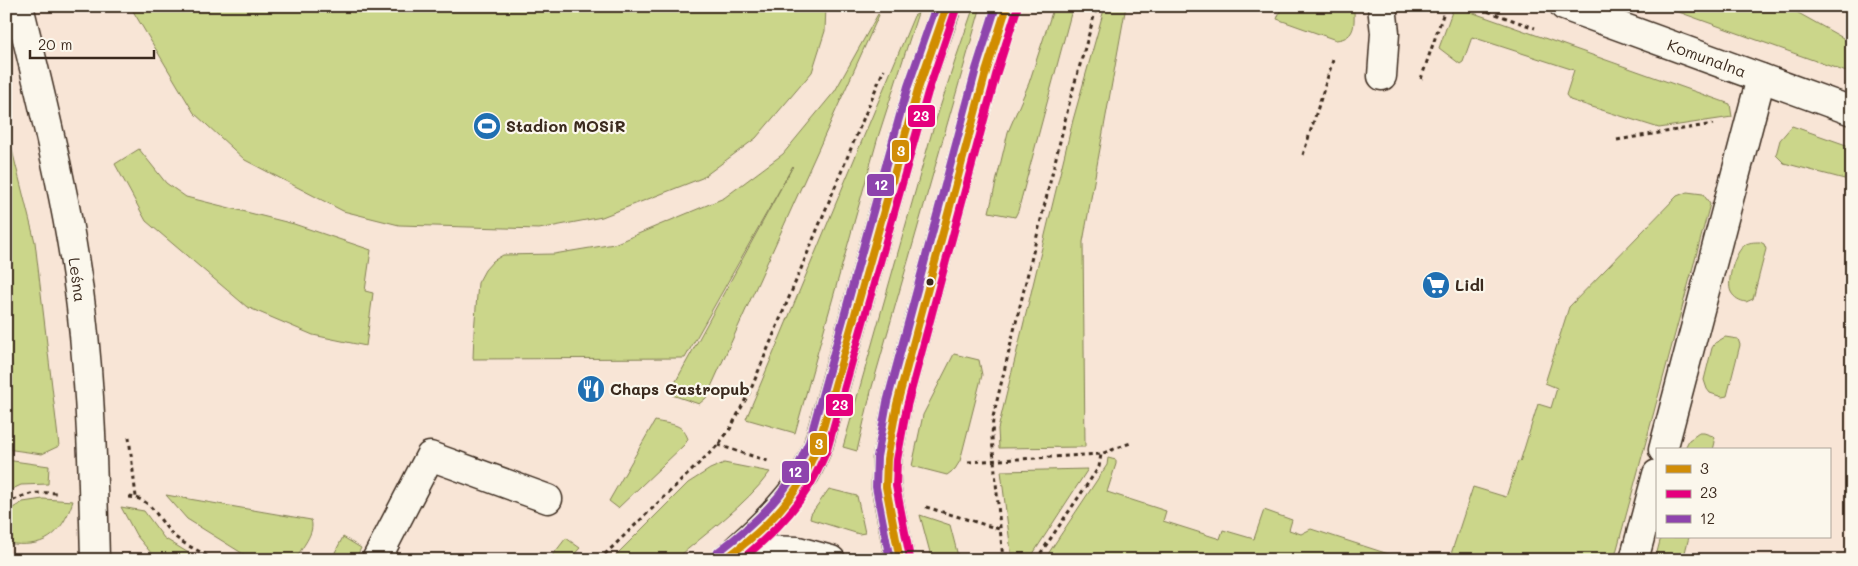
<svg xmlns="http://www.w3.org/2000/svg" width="1858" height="566" viewBox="0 0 1858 566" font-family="Mali,sans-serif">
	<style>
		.green { fill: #cbd68a; stroke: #838054 }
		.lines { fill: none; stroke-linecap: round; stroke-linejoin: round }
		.minor-casing { stroke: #3b2a1e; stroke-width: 31 }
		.major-casing { stroke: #3b2a1e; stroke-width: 31 }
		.path { stroke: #3b2a1e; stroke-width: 3; stroke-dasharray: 4 4; stroke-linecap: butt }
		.minor { stroke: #fbf7ec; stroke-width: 28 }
		.major { stroke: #fbf7ec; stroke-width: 28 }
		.bus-1-casing { stroke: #fbf7ec; stroke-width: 11 }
		.bus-2-casing { stroke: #fbf7ec; stroke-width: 11 }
		.bus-3-casing { stroke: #fbf7ec; stroke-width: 11 }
		.bus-1 { stroke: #d18d06; stroke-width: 8 }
		.bus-2 { stroke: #e5007d; stroke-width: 8 }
		.bus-3 { stroke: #8e44ad; stroke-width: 8 }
		.bus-dot { fill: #3b2a1e; stroke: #fbf7ec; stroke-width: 2 }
		.labels { text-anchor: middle; stroke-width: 4.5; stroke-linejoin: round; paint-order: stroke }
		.street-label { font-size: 16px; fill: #3b2a1e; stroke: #fbf7ec }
		.poi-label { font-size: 16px; font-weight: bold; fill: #3b2a1e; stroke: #fbf7ec; text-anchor: start }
		.line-badge { stroke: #fbf7ec; stroke-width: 2 }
		.badge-label { font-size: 14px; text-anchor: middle; font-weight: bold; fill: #fff }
	</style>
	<rect width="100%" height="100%" fill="#f8e5d6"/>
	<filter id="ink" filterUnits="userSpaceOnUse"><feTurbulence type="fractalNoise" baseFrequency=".02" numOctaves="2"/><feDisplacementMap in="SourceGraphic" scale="10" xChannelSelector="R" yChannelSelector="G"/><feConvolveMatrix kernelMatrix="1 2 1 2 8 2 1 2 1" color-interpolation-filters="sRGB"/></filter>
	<g filter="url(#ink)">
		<path class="green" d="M130 6H826L825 31 812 72 756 138 702 178 602 217 539 229 399 225 343 211 245 160 194 113Z
			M974 6H981L872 387 857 451 843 447 932 132 956 58Z
			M1054 6H1073L1018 211 1015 217 989 212 1008 132 1029 83Z
			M1105 6H1126L1083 242 1085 447 999 448 998 429 1073 120Z
			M1282 6H1354C1354 23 1357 38 1336 40L1277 19Z
			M1454 6 1730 104 1732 117 1659 128 1570 100 1566 95 1574 70 1472 37 1463 62 1460 64 1439 48Z
			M1662 6H1790L1794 8 1793 10 1852 43V74Z
			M918 13 878 137 795 433 746 419 914 16Z
			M878 14 879 15 706 398 699 404 669 394 793 166 685 358 473 359 474 332 478 283 485 270 493 261 503 255 554 254 614 244 724 198 783 154 835 91Z
			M6 126 35 242 59 446 42 454 6 449Z
			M1792 126 1852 147V181L1784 163 1776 155 1780 140Z
			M139 149 166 183 186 197 294 224 371 250 365 291 373 293 366 346 313 335 247 307 146 221 115 164Z
			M1687 192 1703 194 1710 204 1614 560H1449L1473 487 1506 497 1518 461 1520 462 1538 404 1551 408 1557 388 1545 383 1569 307 1677 196Z
			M1760 242 1764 244 1766 249 1753 299 1746 302C1740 301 1734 298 1731 292 1726 282 1735 251 1745 245 1749 242 1754 242 1760 242Z
			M1725 337 1738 339 1740 345 1727 396 1722 397 1710 393 1707 389 1704 380 1712 348 1715 343Z
			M954 354 979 360 982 375 960 461 955 469 947 475 912 466 923 415Z
			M655 421C670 425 682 422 688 439L685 444 618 508 609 501Z
			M1699 433H1704L1713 436 1715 442 1713 450H1684L1689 440Z
			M1108 458 1116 460V464L1107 492 1166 511 1163 521 1220 539 1223 530 1254 539 1264 510 1292 520 1289 530 1301 534 1311 529 1407 560H1044L1107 465Z
			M6 460 49 466 48 484 21 485 6 492Z
			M724 463 770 472C745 506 707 532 675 560H611L688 483 710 469Z
			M1088 469 1029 560H1012L1001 471Z
			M829 489 857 496 865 533 859 534 810 519 811 514Z
			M166 495 311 520C316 533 301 548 295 560H253L187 519Z
			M43 499 73 501C61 536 44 549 6 543V512L23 502Z
			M121 507 144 511 164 538 200 560H157L136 535Z
			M920 515 950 525 959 560H932Z
			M343 537 361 548 355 560H331Z
			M1661 537H1689L1683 560H1655Z
			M566 538 580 548 569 560H549Z"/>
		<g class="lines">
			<defs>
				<g id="minor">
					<path id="s1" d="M19 6C43 106 69 205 81 307 91 391 93 475 95 560"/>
					<path d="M1382 6 1385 33 1382 76"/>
					<path id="s2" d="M1564 6 1852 111"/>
					<path d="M1663 450 1761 78"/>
					<path d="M376 560 430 456 548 499"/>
					<path d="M1634 560 1657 474"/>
				</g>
				<path id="major" d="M728 558 760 550 798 551 831 560
					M726 559C755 533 784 507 805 474 810 465 814 455 818 446L918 89 947 6
					M900 560 886 487 887 459 897 404 986 72 1007 6"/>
			</defs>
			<use href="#minor" class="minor-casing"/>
			<use href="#major" class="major-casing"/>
			<path class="path" d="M1473 6 1535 28
				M1421 79 1446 6
				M1617 140 1713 124
				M1303 155 1333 60
				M129 437 136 497
				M718 445 771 462
				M968 462 1101 454
				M129 497C153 498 158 521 174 536 186 546 202 552 215 560
				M6 504C27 493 34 492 58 493
				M926 507 999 529
				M599 560 718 445 730 429 751 389 884 69
				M1003 560 992 438 993 417 1071 96 1097 6
				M1036 560 1099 467 1101 454 1133 442"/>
			<use href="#minor" class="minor"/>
			<use href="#major" class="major"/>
			<defs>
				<path id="bus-1" d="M724 560C753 538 782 513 801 481 808 470 812 458 818 446L918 89 947 6
					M900 560 886 487 887 459 897 404 986 72 1007 6"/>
				<path id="bus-2" d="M910 558 896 486 897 460 907 406 996 75 1017 9
					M741 560C766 539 791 516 808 488 816 476 821 463 827 450L928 92 956 9"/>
				<path id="bus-3" d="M718 552C746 531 773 507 792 478 799 466 803 454 809 442L908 86 936 6
					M890 560 876 487 877 457 887 402 976 69 996 6"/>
			</defs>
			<use href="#bus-1" class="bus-1-casing"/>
			<use href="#bus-2" class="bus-2-casing"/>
			<use href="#bus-3" class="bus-3-casing"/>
			<use href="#bus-1" class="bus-1"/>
			<use href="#bus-2" class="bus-2"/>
			<use href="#bus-3" class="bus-3"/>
		</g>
	</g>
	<defs>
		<symbol id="stadium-disc" viewBox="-11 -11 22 22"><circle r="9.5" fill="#1f6fb2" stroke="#fbf7ec"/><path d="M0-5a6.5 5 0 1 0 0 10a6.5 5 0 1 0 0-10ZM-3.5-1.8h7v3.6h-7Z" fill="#fff"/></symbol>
		<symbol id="supermarket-disc" viewBox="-11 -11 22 22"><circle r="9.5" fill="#1f6fb2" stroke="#fbf7ec"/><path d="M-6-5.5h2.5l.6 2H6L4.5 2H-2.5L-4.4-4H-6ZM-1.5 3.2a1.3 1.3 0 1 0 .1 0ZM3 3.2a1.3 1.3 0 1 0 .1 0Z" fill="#fff"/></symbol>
		<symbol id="restaurant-disc" viewBox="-11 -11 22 22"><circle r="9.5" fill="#1f6fb2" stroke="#fbf7ec"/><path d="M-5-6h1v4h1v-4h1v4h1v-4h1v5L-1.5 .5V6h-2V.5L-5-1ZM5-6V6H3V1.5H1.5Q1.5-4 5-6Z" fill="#fff"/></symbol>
	</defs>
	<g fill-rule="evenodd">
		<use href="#stadium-disc" x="471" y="110" width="32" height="32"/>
		<use href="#supermarket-disc" x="1420" y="269" width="32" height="32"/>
		<use href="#restaurant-disc" x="575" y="373" width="32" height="32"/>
	</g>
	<circle class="bus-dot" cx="930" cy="282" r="4.5"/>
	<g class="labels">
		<g class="street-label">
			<text dy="6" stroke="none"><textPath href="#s2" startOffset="152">Komunalna</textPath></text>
			<text dy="6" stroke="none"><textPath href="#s1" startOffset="280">Leśna</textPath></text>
		</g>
		<g class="poi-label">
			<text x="506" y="132">Stadion MOSiR</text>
			<text x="1455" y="291">Lidl</text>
			<text x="610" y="395">Chaps Gastropub</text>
		</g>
	</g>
	<g class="line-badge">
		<rect x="907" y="104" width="29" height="24" rx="5" fill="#e5007d"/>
		<rect x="891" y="139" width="19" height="24" rx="5" fill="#d18d06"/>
		<rect x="866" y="173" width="29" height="24" rx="5" fill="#8e44ad"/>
		<rect x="825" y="393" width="29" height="24" rx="5" fill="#e5007d"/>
		<rect x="809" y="432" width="19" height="24" rx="5" fill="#d18d06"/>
		<rect x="781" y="460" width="29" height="24" rx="5" fill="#8e44ad"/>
	</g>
	<g class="badge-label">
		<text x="921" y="121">23</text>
		<text x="901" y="156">3</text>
		<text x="881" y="190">12</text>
		<text x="840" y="410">23</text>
		<text x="819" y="449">3</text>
		<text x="795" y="477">12</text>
	</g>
	<rect width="1858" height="566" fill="none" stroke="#fbf7ec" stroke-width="25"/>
	<rect x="12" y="12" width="1833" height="541" fill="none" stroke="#3b2a1e" stroke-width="2" filter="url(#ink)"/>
	<rect x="1656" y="448" width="175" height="90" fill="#fbf7ec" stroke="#aea59a"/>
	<rect x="1666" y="465" width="25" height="8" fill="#d18d06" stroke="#aea59a"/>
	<text x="1700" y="474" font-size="15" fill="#3b2a1e">3</text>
	<rect x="1666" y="490" width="25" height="8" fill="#e5007d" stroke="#aea59a"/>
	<text x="1700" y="498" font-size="15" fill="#3b2a1e">23</text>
	<rect x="1666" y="515" width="25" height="8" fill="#8e44ad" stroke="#aea59a"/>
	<text x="1700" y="524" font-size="15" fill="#3b2a1e">12</text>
	<path d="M30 50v8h124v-8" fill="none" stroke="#3b2a1e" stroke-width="2.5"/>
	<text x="38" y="50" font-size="15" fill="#3b2a1e" stroke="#fbf7ec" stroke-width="4" paint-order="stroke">20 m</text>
</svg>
